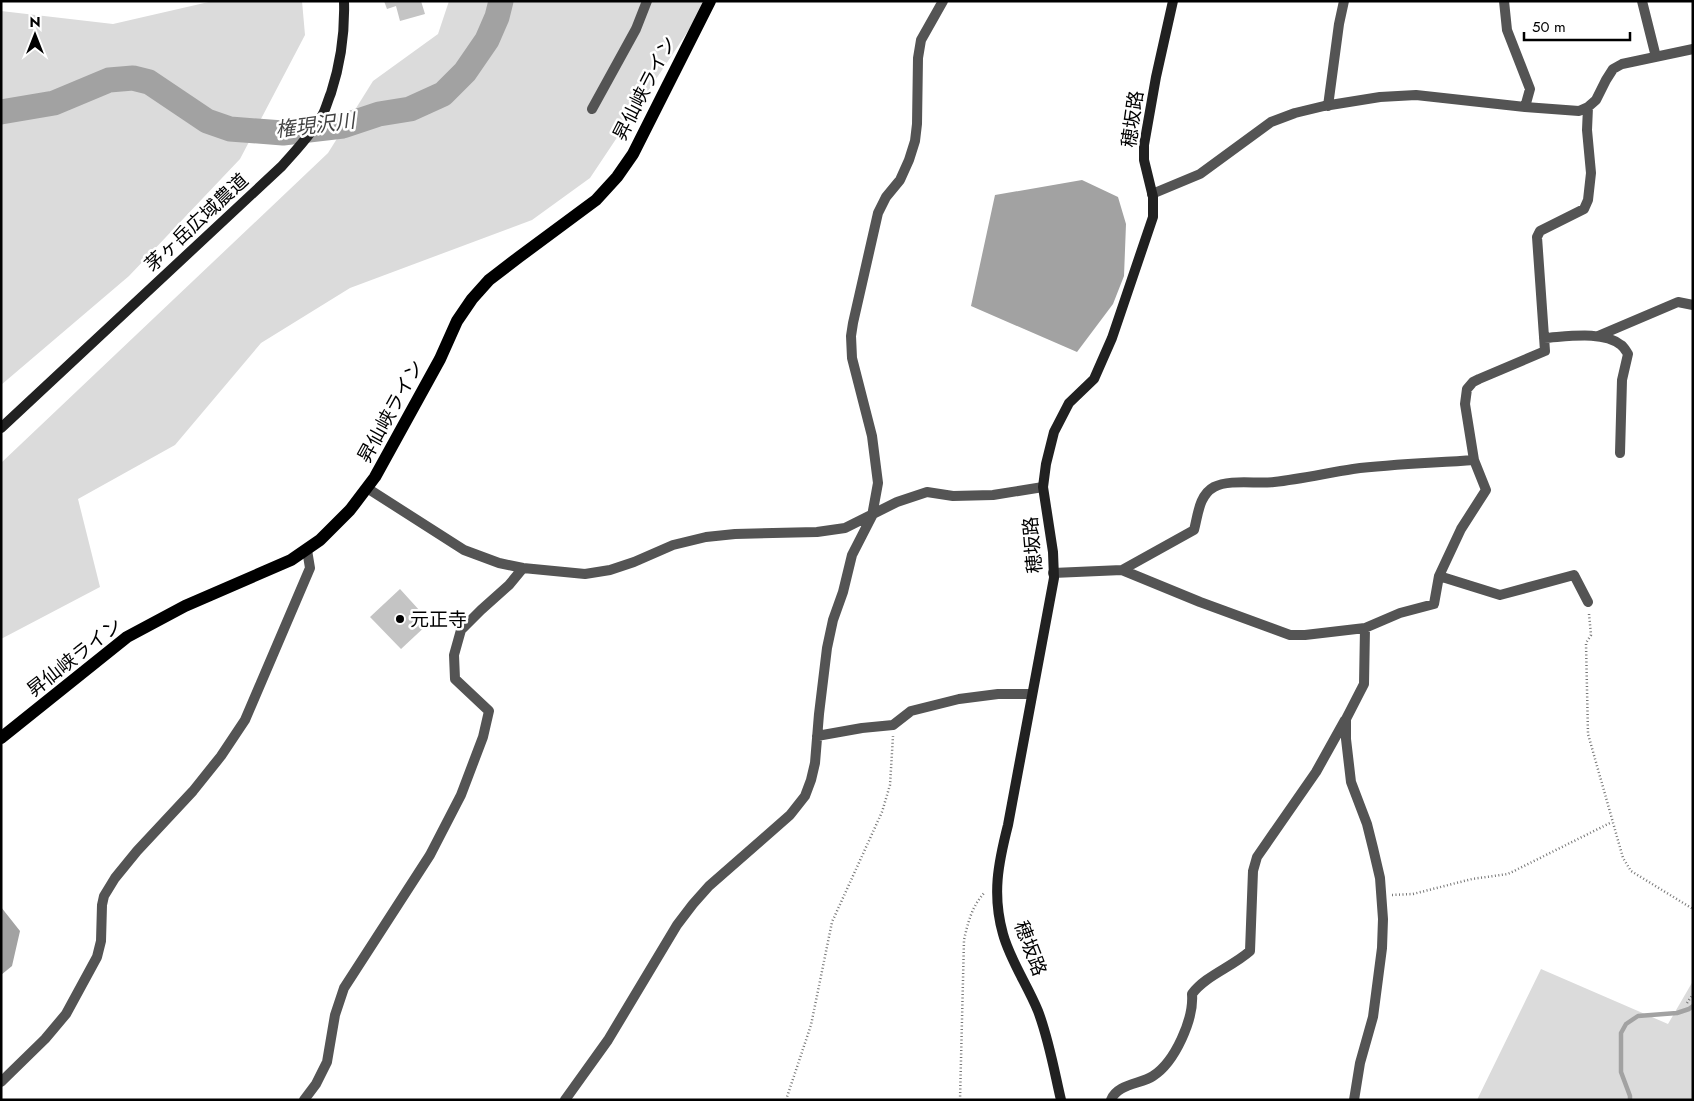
<svg xmlns="http://www.w3.org/2000/svg" width="1694" height="1101" viewBox="0 0 1694 1101" font-family="Jost,'Noto Sans JP',sans-serif">
	<style>
		.green { fill: #dbdbdb }
		.water { fill: #a2a2a2 }
		.lines { fill: none; stroke-linecap: round; stroke-linejoin: round }
		.stream { stroke: #a2a2a2; stroke-width: 4.5 }
		.river { stroke: #a2a2a2; stroke-width: 25 }
		.building { fill: #c4c4c4 }
		.path { stroke: #767676; stroke-width: 2.5; stroke-dasharray: 1 2.5; stroke-linecap: butt }
		.street { stroke: #545454; stroke-width: 10 }
		.secondary { stroke: #212121; stroke-width: 10 }
		.primary { stroke: #000; stroke-width: 12 }
		.poi-dot { fill: #000; stroke: #fff; stroke-width: 2 }
		.labels { text-anchor: middle; stroke-width: 5; stroke-linejoin: round; paint-order: stroke }
		.street-label { font-size: 19px; fill: #000; stroke: #fff }
		.poi-label { font-size: 19px; fill: #000; stroke: #fff; text-anchor: start }
		.water-label { font-size: 20px; font-style: italic; fill: #434343; stroke: #fff }
	</style>
	<rect width="100%" height="100%" fill="#fff"/>
	<path class="green" d="M213 1H302L305 35 240 159 129 276 1 385V11L113 24Z
		M449 1H708L590 178 532 220 350 288 261 343 175 445 78 499 100 587 1 639V463L328 153 373 81 438 34Z
		M1541 969 1668 1024 1693 981V1100H1477Z"/>
	<path class="water" d="M1082 180 1118 197 1126 224 1124 276 1113 304 1077 352 971 306 995 195Z
		M1 907 20 931 12 966 1 975Z"/>
	<g class="lines">
		<path class="stream" d="M1630 1100V1096L1621 1072V1033L1626 1024 1638 1016 1677 1013 1689 1009 1693 1006"/>
		<path class="river" d="M1 112 54 103 109 80 133 78 149 82 207 121 230 129 283 133 343 126 379 114 410 109 443 94 465 72 487 40 497 17 501 1"/>
	</g>
	<path class="building" d="M384 1H421L425 14 400 21 396 6 387 9Z
		M400 589 430 622 401 649 370 617Z"/>
	<g class="lines">
		<path class="path" d="M1589 614 1591 635 1586 643 1588 734 1623 858 1631 871 1693 909
			M1392 895 1413 894 1472 879 1508 874 1612 822
			M1687 1003 1693 994
			M786 1100 811 1025 832 922 882 812 890 785 893 736
			M960 1100 964 940C968 922 972 906 985 892"/>
		<path class="street" d="M1504 1 1507 30 1530 89 1525 107
			M1642 1 1656 57
			M1328 106 1339 24 1344 1
			M592 109 636 29 647 1
			M1152 194 1200 174 1271 122 1295 113 1324 106 1380 97 1416 95 1525 107 1579 111 1588 107 1596 100 1606 80 1613 69 1622 64 1693 49
			M1598 336 1678 302 1693 305
			M1544 338C1565 337 1603 330 1621 345 1624 347 1626 351 1628 354L1622 380 1620 453
			M367 488 464 550 499 563 523 568 585 574 610 570 634 562 673 545 706 537 735 534 817 532 845 528 897 502 927 492 953 496 993 495 1043 487
			M1122 570 1194 530C1198 515 1199 495 1214 487 1229 479 1257 484 1274 482 1301 479 1327 473 1353 469 1393 464 1434 463 1474 460
			M1053 573 1122 570 1200 602 1290 635H1305L1365 628 1400 613 1434 604 1439 576 1461 529 1486 490 1474 460 1465 404 1467 389 1473 382 1479 379 1545 351 1537 237 1540 231 1584 209 1588 200 1591 173 1587 130 1588 107
			M1439 576 1500 595 1574 575 1588 602
			M817 736 862 728 893 725 911 711 959 699 998 694H1032
			M1 1082 45 1039 66 1014 97 957 101 941 102 905 104 896 115 878 137 851 193 791 221 756 245 720 310 568 307 550
			M304 1100 316 1084 327 1062 335 1015 344 988 430 855 461 795 483 737 489 711 455 679 454 655 461 630 481 610 509 585 523 568
			M565 1100 608 1040 677 925 693 904 709 886 790 815 805 796 811 780 815 763 819 714 827 648 833 620 843 592 852 555 872 516 878 483 872 436 852 358 851 336 853 323 878 213 886 197 900 180 909 160 915 141 917 124 918 58 921 40 943 1
			M1111 1100C1117 1084 1141 1084 1153 1076 1175 1062 1194 1019 1192 994 1205 976 1232 967 1250 951L1253 871 1257 857 1316 772 1345 720
			M1354 1100 1360 1063 1373 1017 1382 948 1383 919 1380 878 1373 848 1367 824 1351 782 1346 739V719L1364 684 1365 628"/>
		<path class="secondary" d="M1 428 282 166C296 150 312 134 323 114 326 108 328 100 331 93 341 62 345 33 344 1
			M1061 1100C1054 1070 1049 1040 1038 1011 1028 986 1010 960 1003 934 992 895 998 864 1008 825L1054 578 1053 552 1043 487 1046 464 1054 432 1069 403 1094 379 1112 338 1153 217V197L1144 160V145L1156 77 1173 1"/>
		<path class="primary" d="M1 738 127 637 185 606 291 560 320 540 350 510 375 477 440 359 457 321 472 299 489 280 519 257 596 200 617 177 633 154 710 1"/>
	</g>
	<circle class="poi-dot" cx="400" cy="619" r="5"/>
	<g class="labels">
		<g class="street-label">
			<text transform="translate(644 88) rotate(-63)" y="7">昇仙峡ライン</text>
			<text transform="translate(1132 119) rotate(-82)" y="7">穂坂路</text>
			<text transform="translate(196 222) rotate(-43)" y="7">茅ヶ岳広域農道</text>
			<text transform="translate(390 411) rotate(-61)" y="7">昇仙峡ライン</text>
			<text transform="translate(1032 545) rotate(-95)" y="7">穂坂路</text>
			<text transform="translate(74 657) rotate(-38)" y="7">昇仙峡ライン</text>
			<text transform="translate(1031 948) rotate(69)" y="7">穂坂路</text>
		</g>
		<g class="poi-label">
			<text x="410" y="626">元正寺</text>
		</g>
		<g class="water-label">
			<text transform="translate(315 125) rotate(-7)" y="7">権現沢川</text>
		</g>
	</g>
	<rect width="1694" height="1101" fill="none" stroke="#000000" stroke-width="5"/>
	<g transform="translate(35 35)" stroke="#ffffff" stroke-width="4" paint-order="stroke">
	<path d="M0-4L9 19L0 12L-9 19Z" fill="#000000"/>
	<text y="-8" font-size="14" font-weight="bold" text-anchor="middle" fill="#000000">N</text>
	</g>
	<path d="M1524 32v8h106v-8" fill="none" stroke="#000000" stroke-width="2.5"/>
	<text x="1532" y="32" font-size="15" fill="#000000" stroke="#ffffff" stroke-width="4" paint-order="stroke">50 m</text>
</svg>
